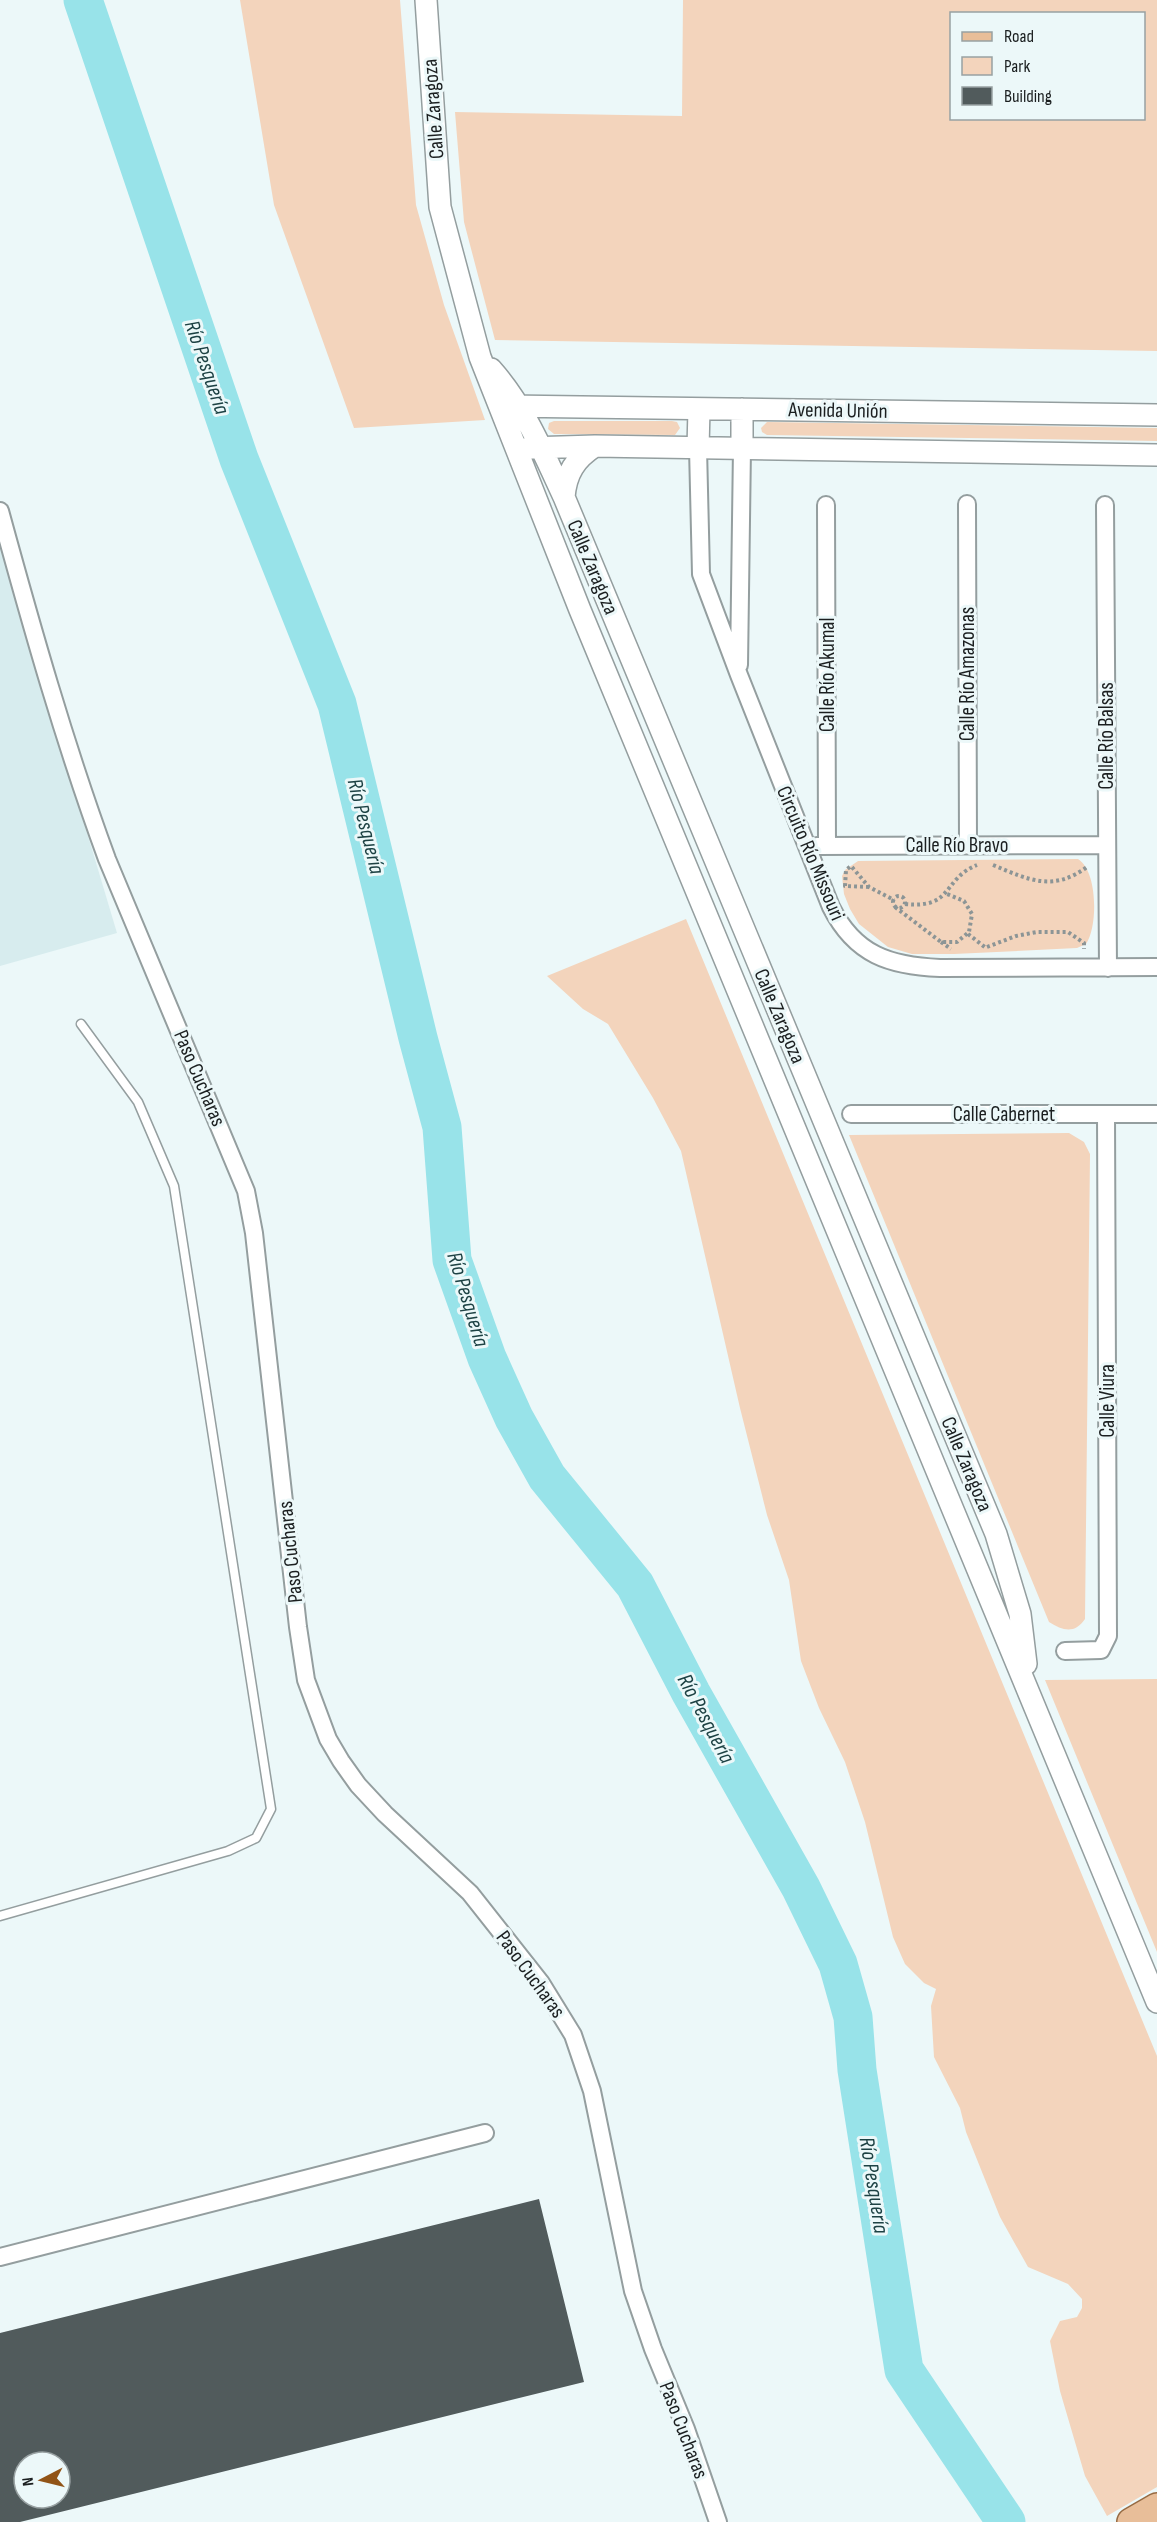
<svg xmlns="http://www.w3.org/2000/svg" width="1157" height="2522" viewBox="0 0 1157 2522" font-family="'Sofia Sans Condensed',sans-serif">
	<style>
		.built { fill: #d7ecee }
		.green { fill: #f3d4bc; fill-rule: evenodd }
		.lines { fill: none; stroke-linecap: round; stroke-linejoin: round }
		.river { stroke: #98e3e9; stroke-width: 39 }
		.building { fill: #515b5c; fill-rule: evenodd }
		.service-casing { stroke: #949e9f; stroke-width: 11 }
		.minor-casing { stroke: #949e9f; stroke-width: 20 }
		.tertiary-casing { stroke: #949e9f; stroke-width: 24 }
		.primary-casing { stroke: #966a42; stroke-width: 30 }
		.path { stroke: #8c9596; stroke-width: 4; stroke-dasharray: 3 3; stroke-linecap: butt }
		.service { stroke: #fff; stroke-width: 8 }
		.minor { stroke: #fff; stroke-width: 16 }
		.tertiary { stroke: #fff; stroke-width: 21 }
		.primary { stroke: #e8be99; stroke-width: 27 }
		.labels { text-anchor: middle; stroke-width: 6; stroke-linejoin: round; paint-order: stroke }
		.street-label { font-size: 21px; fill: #1b1f20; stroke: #ecf8f9 }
		.water-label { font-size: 22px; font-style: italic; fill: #1d4244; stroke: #ecf8f9 }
	</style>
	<rect width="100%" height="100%" fill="#ecf8f9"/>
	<path class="built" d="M0 541 117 933 0 966Z"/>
	<path class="green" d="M240 0H400L416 205 444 305 485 420 354 428 274 205Z
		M683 0H1157V351L495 340 464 222 455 112 682 116ZM952 14H1144V118H952Z
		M554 421H672L677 422 680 428 675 435 554 434 548 429 549 423Z
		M767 422 1157 428V441L767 435 762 432 761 428Z
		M1078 859C1098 871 1098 927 1086 944L1077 948 954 954H912L888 947 859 924 850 909 844 894 842 876 845 870 858 861Z
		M686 919 1157 2056V2487L1107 2516 1085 2476 1060 2391 1050 2341 1060 2321 1077 2317 1082 2308V2299L1068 2284 1028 2267 1000 2217 966 2132 960 2108 934 2057 931 2006 936 1989 924 1983 905 1964 893 1937 865 1822 845 1762 819 1708 801 1661 789 1580 767 1515 740 1408 681 1151 653 1098 608 1024 583 1009 547 976Z
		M1069 1133 1084 1142 1090 1154 1085 1619C1075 1634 1063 1631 1049 1622L849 1135Z
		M1157 1679V1952L1045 1680Z"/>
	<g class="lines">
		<path class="river" d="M83 0 239 459 337 704 418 1038 442 1127 452 1260 487 1358 514 1418 547 1477 635 1585 691 1693 801 1888 838 1964 853 2017 857 2070 904 2370 1006 2522"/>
	</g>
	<path class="building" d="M539 2199 584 2382 20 2522H0V2333ZM24 2462H60V2498H24Z"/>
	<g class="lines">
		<defs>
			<path id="service" d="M0 1916 228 1851 256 1838 271 1809 174 1186 138 1102 81 1024"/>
			<path id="minor" d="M698 448 701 574 739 675 831 907C855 955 890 966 940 968L1157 967
				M967 504 968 845
				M826 505 827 846
				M1105 505 1108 968
				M0 511C32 628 65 745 107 859L246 1191 254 1233 298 1627 306 1680 328 1739 341 1761 358 1785 385 1814 470 1893 541 1983 573 2035 592 2091 633 2291 653 2349 686 2429 718 2522
				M739 665 742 448
				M817 846 1107 845
				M851 1114H1157
				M1065 1651 1101 1650 1108 1636 1106 1114
				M0 2257 485 2133"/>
			<path id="tertiary" d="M426 0 440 207 480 357 580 610 1157 2002
				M491 369C524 406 543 452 564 497L996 1534 1020 1614 1026 1664
				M507 406 1157 415
				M528 448 595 446 1157 455
				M698 448 699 409
				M742 448V409
				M564 497C566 473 575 459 595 446"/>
			<path id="primary" d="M1131 2522 1157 2507"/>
		</defs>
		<use href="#service" class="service-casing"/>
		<use href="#minor" class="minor-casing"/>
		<use href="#tertiary" class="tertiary-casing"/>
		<use href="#primary" class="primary-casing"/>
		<path class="path" d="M993 865C1029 880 1053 892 1087 867
			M869 887 845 886 846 870 851 866 869 887 894 900
			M893 902a6 6 0 1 1 12 0a6 6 0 1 1-12 0Z
			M905 904C954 909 942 879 977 865
			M895 907 941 942H957L969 932 972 914 964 901 947 894
			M968 934 986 948
			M941 942 951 949
			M987 947 1016 936 1037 932H1068L1084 943V949"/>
		<use href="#service" class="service"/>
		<use href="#minor" class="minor"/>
		<use href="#tertiary" class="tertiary"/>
		<use href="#primary" class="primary"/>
	</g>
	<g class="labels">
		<g class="street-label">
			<text transform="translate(433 109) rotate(-94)" y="7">Calle Zaragoza</text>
			<text transform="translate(838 410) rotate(1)" y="7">Avenida Unión</text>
			<text transform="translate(593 567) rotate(67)" y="7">Calle Zaragoza</text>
			<text transform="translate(967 674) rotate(-90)" y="7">Calle Río Amazonas</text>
			<text transform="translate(827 675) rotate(-90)" y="7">Calle Río Akumal</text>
			<text transform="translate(1106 736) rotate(-90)" y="7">Calle Río Balsas</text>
			<text x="957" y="852">Calle Río Bravo</text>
			<text transform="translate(811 853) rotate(67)" y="7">Circuito Río Missouri</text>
			<text transform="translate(780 1016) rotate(67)" y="7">Calle Zaragoza</text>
			<text transform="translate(200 1078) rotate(67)" y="7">Paso Cucharas</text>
			<text x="1004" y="1121">Calle Cabernet</text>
			<text transform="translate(1107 1401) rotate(-90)" y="7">Calle Viura</text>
			<text transform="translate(967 1464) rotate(67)" y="7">Calle Zaragoza</text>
			<text transform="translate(290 1552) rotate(-96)" y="7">Paso Cucharas</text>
			<text transform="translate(531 1974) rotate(54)" y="7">Paso Cucharas</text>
			<text transform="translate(684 2430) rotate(69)" y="7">Paso Cucharas</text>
		</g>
		<g class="water-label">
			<text transform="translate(208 367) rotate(71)" y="8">Río Pesquería</text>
			<text transform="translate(367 826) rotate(76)" y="8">Río Pesquería</text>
			<text transform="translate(469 1299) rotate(73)" y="8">Río Pesquería</text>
			<text transform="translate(707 1718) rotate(62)" y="8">Río Pesquería</text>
			<text transform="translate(875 2185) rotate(81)" y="8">Río Pesquería</text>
		</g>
	</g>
	<rect x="950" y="12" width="195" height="108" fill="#ecf8f9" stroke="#98a1a2" stroke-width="1.5"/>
	<rect x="962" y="32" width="30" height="9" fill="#e8be99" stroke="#98a1a2" stroke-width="1.5"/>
	<text x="1004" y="42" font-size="18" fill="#1b1f20">Road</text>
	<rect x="962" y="57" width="30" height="18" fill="#f3d4bc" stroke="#98a1a2" stroke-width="1.5"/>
	<text x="1004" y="72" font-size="18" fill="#1b1f20">Park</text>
	<rect x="962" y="87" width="30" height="18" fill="#515b5c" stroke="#98a1a2" stroke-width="1.5"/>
	<text x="1004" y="102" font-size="18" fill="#1b1f20">Building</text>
	<g transform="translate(42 2480) rotate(263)"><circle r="28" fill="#ecf8f9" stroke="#98a1a2" stroke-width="1.5"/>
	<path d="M0-4.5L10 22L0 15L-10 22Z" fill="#915417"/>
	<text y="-9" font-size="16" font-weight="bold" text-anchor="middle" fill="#1b1f20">N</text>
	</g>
</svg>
